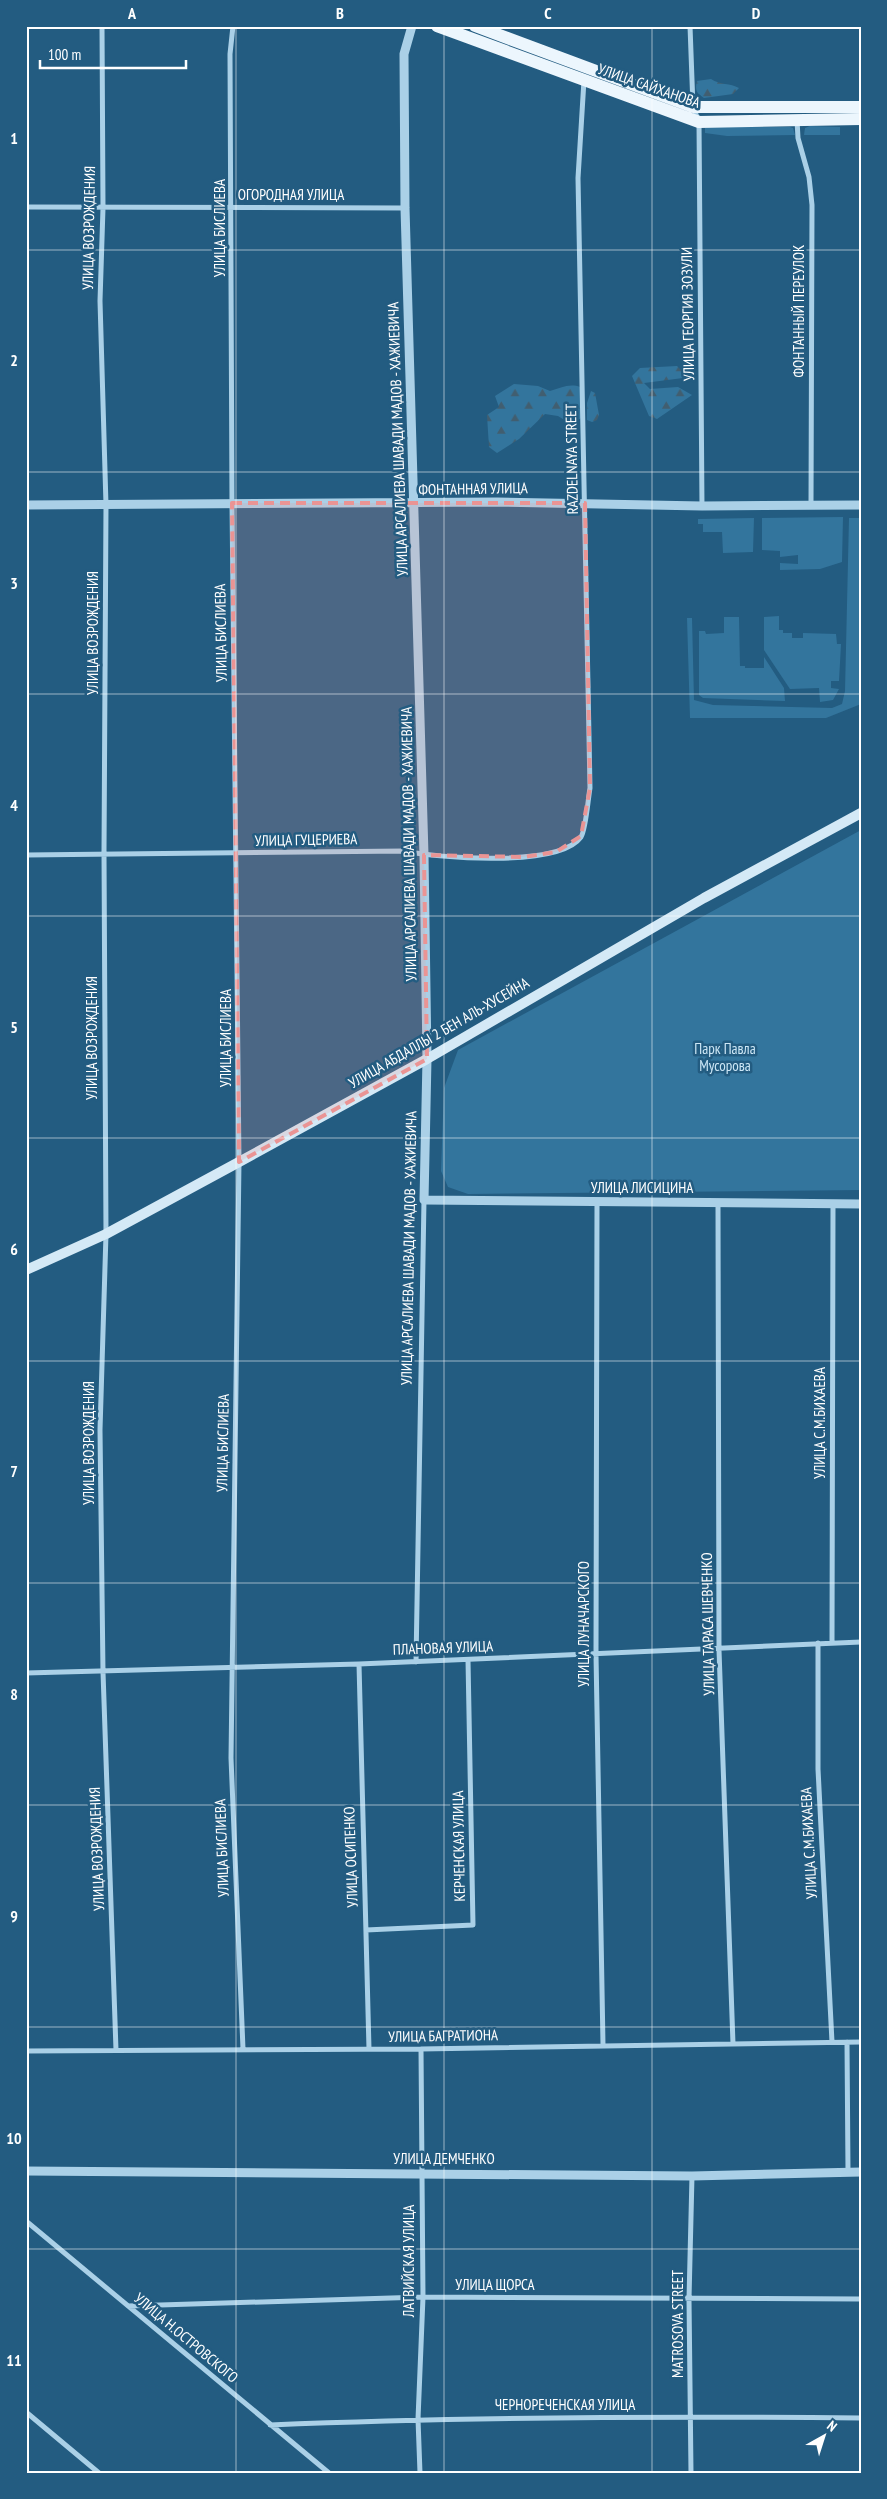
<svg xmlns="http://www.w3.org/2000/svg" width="887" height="2499" viewBox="0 0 887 2499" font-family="'PT Sans Narrow',sans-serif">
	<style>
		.green { fill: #33759d }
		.forest { fill: url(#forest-firs) }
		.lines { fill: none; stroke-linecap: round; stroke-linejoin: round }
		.minor { stroke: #aad0e7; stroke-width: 5 }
		.tertiary { stroke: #aad0e7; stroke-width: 9 }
		.secondary { stroke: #d4e9f6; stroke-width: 10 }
		.primary { stroke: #ecf6fd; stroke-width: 12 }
		.marked { fill: #ea9494; fill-opacity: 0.2; stroke: #ea9494; stroke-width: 4; stroke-dasharray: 10 6; stroke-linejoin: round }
		.grid { fill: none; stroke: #fff; stroke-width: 1; stroke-opacity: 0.55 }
		.labels { text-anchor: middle; stroke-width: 5; stroke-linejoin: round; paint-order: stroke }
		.street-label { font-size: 15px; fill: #fff; stroke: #235c81 }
		.park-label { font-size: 15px; fill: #cde7f6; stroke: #235c81 }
		.neatline { fill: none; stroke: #fff; stroke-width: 2 }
		.grid-label { font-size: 16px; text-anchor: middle; font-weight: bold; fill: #fff }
	</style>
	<defs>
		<pattern id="forest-firs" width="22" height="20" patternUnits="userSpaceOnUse" patternTransform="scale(1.25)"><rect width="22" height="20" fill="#33759d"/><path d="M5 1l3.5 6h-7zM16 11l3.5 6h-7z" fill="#415e70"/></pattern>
	</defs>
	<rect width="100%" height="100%" fill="#235c81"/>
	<path class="green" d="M810 126 840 127V135H804L805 128Z
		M708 127H790L793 128 795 135 727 136 705 133V128Z
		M843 517 842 562 820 569 780 570V563L798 564V555L780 557V551L762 550V518Z
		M754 518 753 552 723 553 722 532H703V524H698V519Z
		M849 518H861V704L826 718H690L687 618H692L694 700 713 705 832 708 842 704 845 691Z
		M779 616V630H783V633H792V638H803V633L836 634 837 644H841L839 681H831V688L839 689 833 700 820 702 819 688 790 689 764 650V617Z
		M724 617H739L740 666H745V668H764V657L784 688 785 701 703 698 699 695V631H705L706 634 724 633Z
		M861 830V1190L468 1194 448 1187 441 1171 444 1088 458 1050Z"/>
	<path class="forest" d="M711 79C720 85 730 83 739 88L733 94 704 98C696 93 695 90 697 81Z
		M677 366 682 371 683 378 644 383 650 389 678 387 692 395 657 419 649 416 632 376 640 368Z
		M514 384 538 386 550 391C560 388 570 383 580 387L581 418 571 424 558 416 545 414 519 439 497 453 489 447 487 415 499 407 495 396Z
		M591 391 595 393 599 415 597 420 592 422 587 420V403Z"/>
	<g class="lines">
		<path class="minor" d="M102 26 103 208 100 301 106 505 104 853 106 1234 100 1430 103 1672 116 2050
			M233 26 230 54 232 503 239 1162 231 1758 243 2049
			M690 26 693 107 699 122 702 506
			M797 120 798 138 809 177 812 205 811 506
			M26 207 405 208
			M26 855 404 851C438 858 559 868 581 837 586 829 588 799 590 788L578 178 584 80
			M597 1202 596 1655 603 2045
			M718 1203 719 1650 733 2044
			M832 1642 833 1204
			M818 1643V1769L832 2042
			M416 1662 424 1200
			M359 1664 369 2049
			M26 1673 359 1664 861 1642
			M366 1930 473 1925 468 1660
			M847 2042 848 2171
			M26 2051 421 2049 861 2042
			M26 2221 329 2473
			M128 2306 423 2297 861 2299
			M26 2412 99 2473
			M270 2425C467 2417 664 2416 861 2418
			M420 2473 418 2419 423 2297 421 2049
			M691 2473 689 2299 692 2176"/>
		<path class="tertiary" d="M412 26 404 54 405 208 424 855 427 1059 424 1200 861 1204
			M26 505 497 502 702 506 861 505
			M26 2171 692 2176 861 2172"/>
		<path class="secondary" d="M26 1270 106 1234 239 1162 427 1059 704 898 861 813"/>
		<path class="primary" d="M437 26 699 122 861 119
			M475 26 693 107H861"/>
	</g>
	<path class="marked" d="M232 503H585L590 788 581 836 556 852 524 857 424 855 427 1059 239 1162Z"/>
	<path class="grid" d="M236 26V2473M444 26V2473M652 26V2473M26 250H861M26 472H861M26 694H861M26 916H861M26 1138H861M26 1361H861M26 1583H861M26 1805H861M26 2027H861M26 2249H861"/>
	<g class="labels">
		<g class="street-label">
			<text transform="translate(649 86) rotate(19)" y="5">УЛИЦА САЙХАНОВА</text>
			<text x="291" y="200">ОГОРОДНАЯ УЛИЦА</text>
			<text transform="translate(89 228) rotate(-89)" y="5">УЛИЦА ВОЗРОЖДЕНИЯ</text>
			<text transform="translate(220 228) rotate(-90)" y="5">УЛИЦА БИСЛИЕВА</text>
			<text transform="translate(799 311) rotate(-90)" y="5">ФОНТАННЫЙ ПЕРЕУЛОК</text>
			<text transform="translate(688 314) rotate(-91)" y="5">УЛИЦА ГЕОРГИЯ ЗОЗУЛИ</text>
			<text transform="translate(398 439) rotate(-92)" y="5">УЛИЦА АРСАЛИЕВА ШАВАДИ МАДОВ - ХАЖИЕВИЧА</text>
			<text transform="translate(572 459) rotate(-91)" y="5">RAZDELNAYA STREET</text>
			<text transform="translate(473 489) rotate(-1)" y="5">ФОНТАННАЯ УЛИЦА</text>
			<text transform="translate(93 633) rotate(-90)" y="5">УЛИЦА ВОЗРОЖДЕНИЯ</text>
			<text transform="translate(221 633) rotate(-91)" y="5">УЛИЦА БИСЛИЕВА</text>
			<text transform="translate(306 840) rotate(-1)" y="5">УЛИЦА ГУЦЕРИЕВА</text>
			<text transform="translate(409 844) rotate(-91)" y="5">УЛИЦА АРСАЛИЕВА ШАВАДИ МАДОВ - ХАЖИЕВИЧА</text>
			<text transform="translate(439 1033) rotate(-30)" y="5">УЛИЦА АБДАЛЛЫ 2 БЕН АЛЬ-ХУСЕЙНА</text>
			<text transform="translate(92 1038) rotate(-90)" y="5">УЛИЦА ВОЗРОЖДЕНИЯ</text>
			<text transform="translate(226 1038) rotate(-90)" y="5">УЛИЦА БИСЛИЕВА</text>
			<text x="642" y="1193">УЛИЦА ЛИСИЦИНА</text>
			<text transform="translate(409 1248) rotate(-89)" y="5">УЛИЦА АРСАЛИЕВА ШАВАДИ МАДОВ - ХАЖИЕВИЧА</text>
			<text transform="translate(820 1423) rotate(-90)" y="5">УЛИЦА С.М.БИХАЕВА</text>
			<text transform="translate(89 1443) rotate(-90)" y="5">УЛИЦА ВОЗРОЖДЕНИЯ</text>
			<text transform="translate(223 1443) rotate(-89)" y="5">УЛИЦА БИСЛИЕВА</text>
			<text transform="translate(584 1624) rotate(-90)" y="5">УЛИЦА ЛУНАЧАРСКОГО</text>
			<text transform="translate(708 1624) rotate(-91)" y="5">УЛИЦА ТАРАСА ШЕВЧЕНКО</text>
			<text transform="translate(443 1648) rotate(-2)" y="5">ПЛАНОВАЯ УЛИЦА</text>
			<text transform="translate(809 1843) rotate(-93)" y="5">УЛИЦА С.М.БИХАЕВА</text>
			<text transform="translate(459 1846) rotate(-91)" y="5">КЕРЧЕНСКАЯ УЛИЦА</text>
			<text transform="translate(222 1848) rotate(-92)" y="5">УЛИЦА БИСЛИЕВА</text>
			<text transform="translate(97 1849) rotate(-92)" y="5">УЛИЦА ВОЗРОЖДЕНИЯ</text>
			<text transform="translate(351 1857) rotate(-92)" y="5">УЛИЦА ОСИПЕНКО</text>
			<text transform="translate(443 2036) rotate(-1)" y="5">УЛИЦА БАГРАТИОНА</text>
			<text x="444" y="2164">УЛИЦА ДЕМЧЕНКО</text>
			<text transform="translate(409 2261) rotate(-90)" y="5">ЛАТВИЙСКАЯ УЛИЦА</text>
			<text x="495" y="2290">УЛИЦА ЩОРСА</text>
			<text transform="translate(678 2324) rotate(-90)" y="5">MATROSOVA STREET</text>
			<text transform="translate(186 2338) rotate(40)" y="5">УЛИЦА Н.ОСТРОВСКОГО</text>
			<text x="565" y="2410">ЧЕРНОРЕЧЕНСКАЯ УЛИЦА</text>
		</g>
		<g class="park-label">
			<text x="725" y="1054">Парк Павла<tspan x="725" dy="17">Мусорова</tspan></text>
		</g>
	</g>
	<rect width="887" height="2499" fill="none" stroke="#235c81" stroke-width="55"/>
	<g transform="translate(824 2436) rotate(39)" stroke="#235c81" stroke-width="4" paint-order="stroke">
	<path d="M0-4L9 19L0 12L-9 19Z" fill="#ffffff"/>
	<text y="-8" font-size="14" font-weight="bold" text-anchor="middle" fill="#ffffff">N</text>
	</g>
	<path d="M40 60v8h146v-8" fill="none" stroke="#ffffff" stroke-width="2.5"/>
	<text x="48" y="60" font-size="15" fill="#ffffff" stroke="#235c81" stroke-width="4" paint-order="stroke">100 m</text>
	<rect x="28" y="28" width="832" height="2444" class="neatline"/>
	<g class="grid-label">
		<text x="132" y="19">A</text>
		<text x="340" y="19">B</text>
		<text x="548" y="19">C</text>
		<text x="756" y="19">D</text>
		<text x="14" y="144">1</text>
		<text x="14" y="366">2</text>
		<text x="14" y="589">3</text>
		<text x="14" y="811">4</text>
		<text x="14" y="1033">5</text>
		<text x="14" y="1255">6</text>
		<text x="14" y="1477">7</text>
		<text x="14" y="1700">8</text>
		<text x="14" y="1922">9</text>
		<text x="14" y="2144">10</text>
		<text x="14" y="2366">11</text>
	</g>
</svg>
